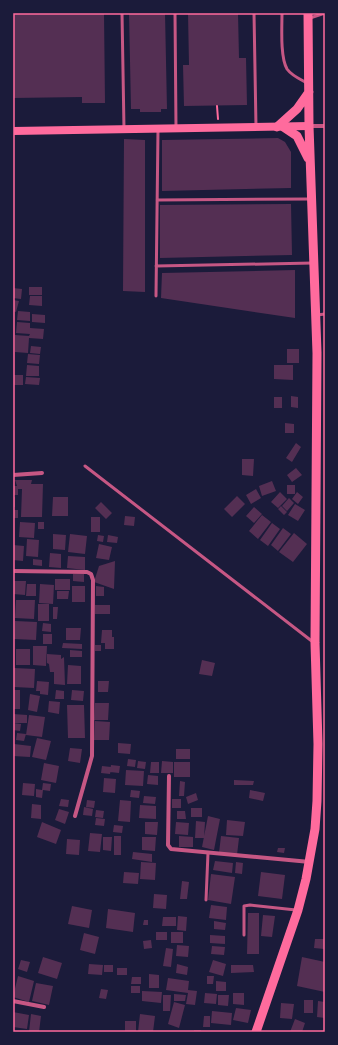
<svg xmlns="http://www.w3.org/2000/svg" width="338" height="1045" viewBox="0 0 338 1045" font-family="Literata,serif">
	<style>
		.building { fill: #542f53 }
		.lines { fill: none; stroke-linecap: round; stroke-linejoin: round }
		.path { stroke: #ff6b9d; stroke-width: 2 }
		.service { stroke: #c65784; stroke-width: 3 }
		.minor { stroke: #c65784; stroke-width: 4 }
		.secondary { stroke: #ff6b9d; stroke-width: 8 }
		.primary { stroke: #ff6b9d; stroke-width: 9 }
		.neatline { fill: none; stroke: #ff6b9d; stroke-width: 1.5 }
	</style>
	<rect width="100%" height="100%" fill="#1b1b3a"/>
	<path class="building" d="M13 13H104L105 103H82V97L13 98Z
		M129 13H165L167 109H161V112H140V109H131Z
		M188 13H238L239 58H246L247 105 184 106 183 65H189Z
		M278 138 285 142 291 152V188L162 191V140Z
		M124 139 145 140V292L123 291Z
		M291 204 292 255 160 258V205Z
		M295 270V318L161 298 162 273Z
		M29 287H42V295H29Z
		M13 288 22 289 21 299 13 298Z
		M30 296H42V306L29 305Z
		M13 300 19 301 16 312 13 311Z
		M18 311 30 312V321L17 320Z
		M32 314 45 315V323L32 322Z
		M17 322 30 323V328L44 329 43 339 29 338 28 353 15 352V335L29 336 30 334 16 333Z
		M31 346 41 347 40 354 30 353Z
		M287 349H299V363H287Z
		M28 354 40 355 39 364 27 363Z
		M27 365 39 366V376H26Z
		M274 365H293V380L274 379Z
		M13 375H23V385H13Z
		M26 377 40 378 39 385 25 384Z
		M291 396 298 397V408L291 407Z
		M274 397H282V408H274Z
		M285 423 294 424V433H285Z
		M296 443 301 447 292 462 286 458Z
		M242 459H254L253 476 242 475Z
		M296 468 302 475 292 482 287 475Z
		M15 480H32L31 484H43L42 517H21L22 489H18V495H13V486H17Z
		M272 481 276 491 262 496 259 486Z
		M287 485H295V494H287Z
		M256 489 261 498 251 504 246 495Z
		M280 492 287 499 278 508 271 502Z
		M297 492 303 497 298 504 292 499Z
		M237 496 245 504 232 517 224 509Z
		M13 497H15V507H13Z
		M53 497H68V516H52Z
		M289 498 294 503 287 511 282 506Z
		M101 502 112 513 106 519 95 508Z
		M295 504 305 510 298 521 288 515Z
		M281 506 287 512 284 515 278 509Z
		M254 507 262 514 254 523 246 516Z
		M13 510H18V518H13Z
		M262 515 271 522 258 539 249 531Z
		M125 516 135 517 134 526 124 525Z
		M91 517H100V532H91Z
		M20 522 35 523 34 538 19 537Z
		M38 522H44V529H38Z
		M272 523 280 529 268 546 260 540Z
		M283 528 291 534 278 551 271 545Z
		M294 533 307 544 293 562 279 552Z
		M53 534 66 535 65 550 53 549Z
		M70 534 87 536 85 554 68 552Z
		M98 535 104 536 103 542 97 541Z
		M108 535 118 537 117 543 107 542Z
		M27 539 39 540 38 557 26 556Z
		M99 544 112 547 109 560 96 558Z
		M13 545 24 546 23 561 13 560Z
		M50 553 61 554V568L49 567Z
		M68 556 85 557V570L67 568Z
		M33 559 42 560V566L33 565Z
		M115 561 114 589 94 582 99 566Z
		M73 574H84V582L73 581Z
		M55 579H70V590H55Z
		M13 581H26L25 595 13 594Z
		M27 584H36V596H26Z
		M40 584 54 585 53 604 39 603Z
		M72 586H85V602H72Z
		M96 586 104 587V596H96Z
		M57 591H69L68 599H57Z
		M16 600H35L34 619 15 618Z
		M38 604H49V621H38Z
		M95 605H110V614H95Z
		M53 607H58L57 619H53Z
		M15 621 37 622 36 640 14 639Z
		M43 623 51 624V632L42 631Z
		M66 628H81L80 640H66Z
		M102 630H112V637H114V649H105V643H101Z
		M43 634H52V644H43Z
		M63 643 82 644V649L62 648Z
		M95 645H101V651H95Z
		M33 646H47L46 666 33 665Z
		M16 649H30V665H16Z
		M70 650 82 651V657H70Z
		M47 654 61 655V659L64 657 65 685 54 684V672H50L49 664 47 663Z
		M202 660 215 663 212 676 199 674Z
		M68 665 81 666V684H67Z
		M14 668 35 669 34 688 14 687Z
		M37 681 49 682 48 695 40 694V691H36Z
		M98 681H109L108 692H98Z
		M13 690H20V709H13Z
		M56 690 64 691V699H55Z
		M72 690 84 691 83 701 71 700Z
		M30 694 40 696 37 712 28 710Z
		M49 701 60 702 59 714 48 712Z
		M95 703H109L108 720H94Z
		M67 705H84L85 738H68Z
		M13 714 27 715V723H13Z
		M29 715 45 717 42 737 26 735Z
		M95 721 110 722 109 740H94Z
		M13 723 21 724 20 731 13 730Z
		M17 733 26 734 24 741 16 740Z
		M37 738 51 741 46 760 32 757Z
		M118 743 131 744 130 754 118 753Z
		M14 744 31 746 30 757 13 756Z
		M70 748 82 749 80 763 68 761Z
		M176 749H190V759H176Z
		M128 759 136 760 135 767 127 766Z
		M138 761 146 762 145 769 137 768Z
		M162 761 173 762V773H161Z
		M151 762H159V773H150Z
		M174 762H190V777H174Z
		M44 763 59 766 56 783 41 780Z
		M111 765 120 766 119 773 110 772Z
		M102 766 111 767 110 774 101 773Z
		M126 770 144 771 143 786 125 785Z
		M148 775 158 776V785L147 784Z
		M104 778 116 779 115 793 103 792Z
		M234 780 254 781 253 785H234Z
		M180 781 185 782 184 796H179Z
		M23 783 35 784 34 796 22 795Z
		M43 783 51 784 50 791 43 790 42 798 36 797V789L42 790Z
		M131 790 140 791 139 798 130 797Z
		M250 790 265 793 263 801 249 798Z
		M196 793 198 800 188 804 186 797Z
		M144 796 156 797 155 804 143 803Z
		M61 799 69 800 68 807 59 806Z
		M172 799H181V808H172Z
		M87 800 95 801 94 808 86 807Z
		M120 800 131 801 130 822 118 821Z
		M32 804 41 805V819L31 818Z
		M140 805 156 806V819L139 818Z
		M84 807 93 809 92 816 83 815Z
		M191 808H202V817H191Z
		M59 809 69 812 65 824 55 820Z
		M96 810 104 811 103 818 95 817Z
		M177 811H185L186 819H177Z
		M208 816 220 819 214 850 202 847Z
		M96 818 105 819 104 826 95 825Z
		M227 820 245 822 243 836 226 835Z
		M196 821 205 822 204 838H195Z
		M42 822 61 830 56 844 37 837Z
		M145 822H158L157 835 145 834Z
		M176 822 189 823 188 835 175 834Z
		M114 825 123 826 122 833 113 832Z
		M90 833 102 834 100 852 88 851Z
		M114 836H121V855H114Z
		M179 836 193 837V847H179Z
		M221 836 239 838 237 855 219 853Z
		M103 837H112L111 851 103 850Z
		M142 837H156L155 851 142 850Z
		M67 839 80 840 79 855 66 854Z
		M278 848H285L284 853 277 852Z
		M133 852 152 854V862L132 859Z
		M215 861 233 863 232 873 213 870Z
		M141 862 156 863 155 880 140 879Z
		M236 862 243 863 242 874 235 873Z
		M124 872 139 873 138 884 123 883Z
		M261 872 285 875 282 899 258 896Z
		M211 874 235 877 231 904 208 900Z
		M182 881 189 882 187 899H180Z
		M154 894 167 895 166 909 153 908Z
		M211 905 227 907 226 920 209 918Z
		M72 906 92 910 89 928 68 924Z
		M108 909 135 913 133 932 106 928Z
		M248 913H259V954H247Z
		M263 915 275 916 272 937 261 936Z
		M178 916 187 917 186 931 177 930Z
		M163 917H176V926H162Z
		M144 920H148V925H143Z
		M214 921 226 923 225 930 214 929Z
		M156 932H167V940H156Z
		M171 932H183V943H171Z
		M84 933 99 937 95 954 80 950Z
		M210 935 225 936V944L210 943Z
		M315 939H325L324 949 314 948Z
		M151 940 152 948 144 949 143 941Z
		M177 945 189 946 188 957 176 956Z
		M212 946 225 947 224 955 211 954Z
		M166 948 173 949 171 967 163 966Z
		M43 957 62 963 57 979 38 973Z
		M302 957 325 962V992L297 986Z
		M21 960 30 962 27 972 18 969Z
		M213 960 226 964 223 976 209 972Z
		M89 964 103 965 102 975 88 974Z
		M177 964 188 967 187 975 176 973Z
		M104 965H113V972H104Z
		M231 965H253L254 972 231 973Z
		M117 968H127V975H117Z
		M149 974 159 975V988H149Z
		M18 976 34 981 29 1002 13 997Z
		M207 976H214L213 984H207Z
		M132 977H141V984H131Z
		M168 978 189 981 188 990 197 991 195 1005 186 1004 188 993 166 990Z
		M216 981 226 982V991H216Z
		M36 983 53 986 49 1005 32 1001Z
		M131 986H140V993H131Z
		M101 989 108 990 106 999 99 998Z
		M142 991 162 992 161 1003 142 1001Z
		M205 993 217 994 216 1004 204 1003Z
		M233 993H244V1005L233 1004Z
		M174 994 186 995 185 1001H174Z
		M163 995H171L170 1011H163Z
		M218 995H229L228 1006 218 1005Z
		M304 1000H313V1013H304Z
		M318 1001 325 1002V1018L317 1017Z
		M174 1002 185 1005 179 1028 168 1024Z
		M281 1003 294 1004 292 1019 280 1018Z
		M236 1008 251 1010 248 1023 233 1020Z
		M212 1011 232 1013 231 1025 211 1023Z
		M13 1012 29 1015 27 1029 13 1027Z
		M31 1014 41 1016 39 1032H29Z
		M140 1014 155 1016 153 1032H138Z
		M204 1016H210V1027H203Z
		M295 1019 305 1023 302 1032H290Z
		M125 1021H136V1032H125Z
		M194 1030H201V1032H194Z"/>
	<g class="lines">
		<path class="path" d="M217 106 218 119"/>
		<path class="service" d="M122 13 124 129
			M175 13 176 128
			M254 13 256 127
			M282 13C282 27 280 57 287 69 292 76 300 79 307 83
			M310 18 325 13
			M157 200 310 199
			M156 266 313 263
			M156 296 158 130
			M317 315 325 314
			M85 466 313 642
			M206 900 208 853
			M244 935V906L250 905 296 910"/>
		<path class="minor" d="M309 126H325
			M13 475 42 473
			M13 571 87 572 91 574 93 580 92 756 75 816
			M169 776 168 845 171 849 310 862
			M13 1001 44 1007"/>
		<path class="secondary" d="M13 131 309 126"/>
		<path class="primary" d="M282 126 297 136 308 158
			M277 127 297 109 309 92
			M256 1032 298 910 306 879 315 829 317 801 318 744 315 643 317 353 309 126 308 13"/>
	</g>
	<rect width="338" height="1045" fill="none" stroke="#1b1b3a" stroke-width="28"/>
	<rect x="14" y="14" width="310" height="1017" class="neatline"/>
</svg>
